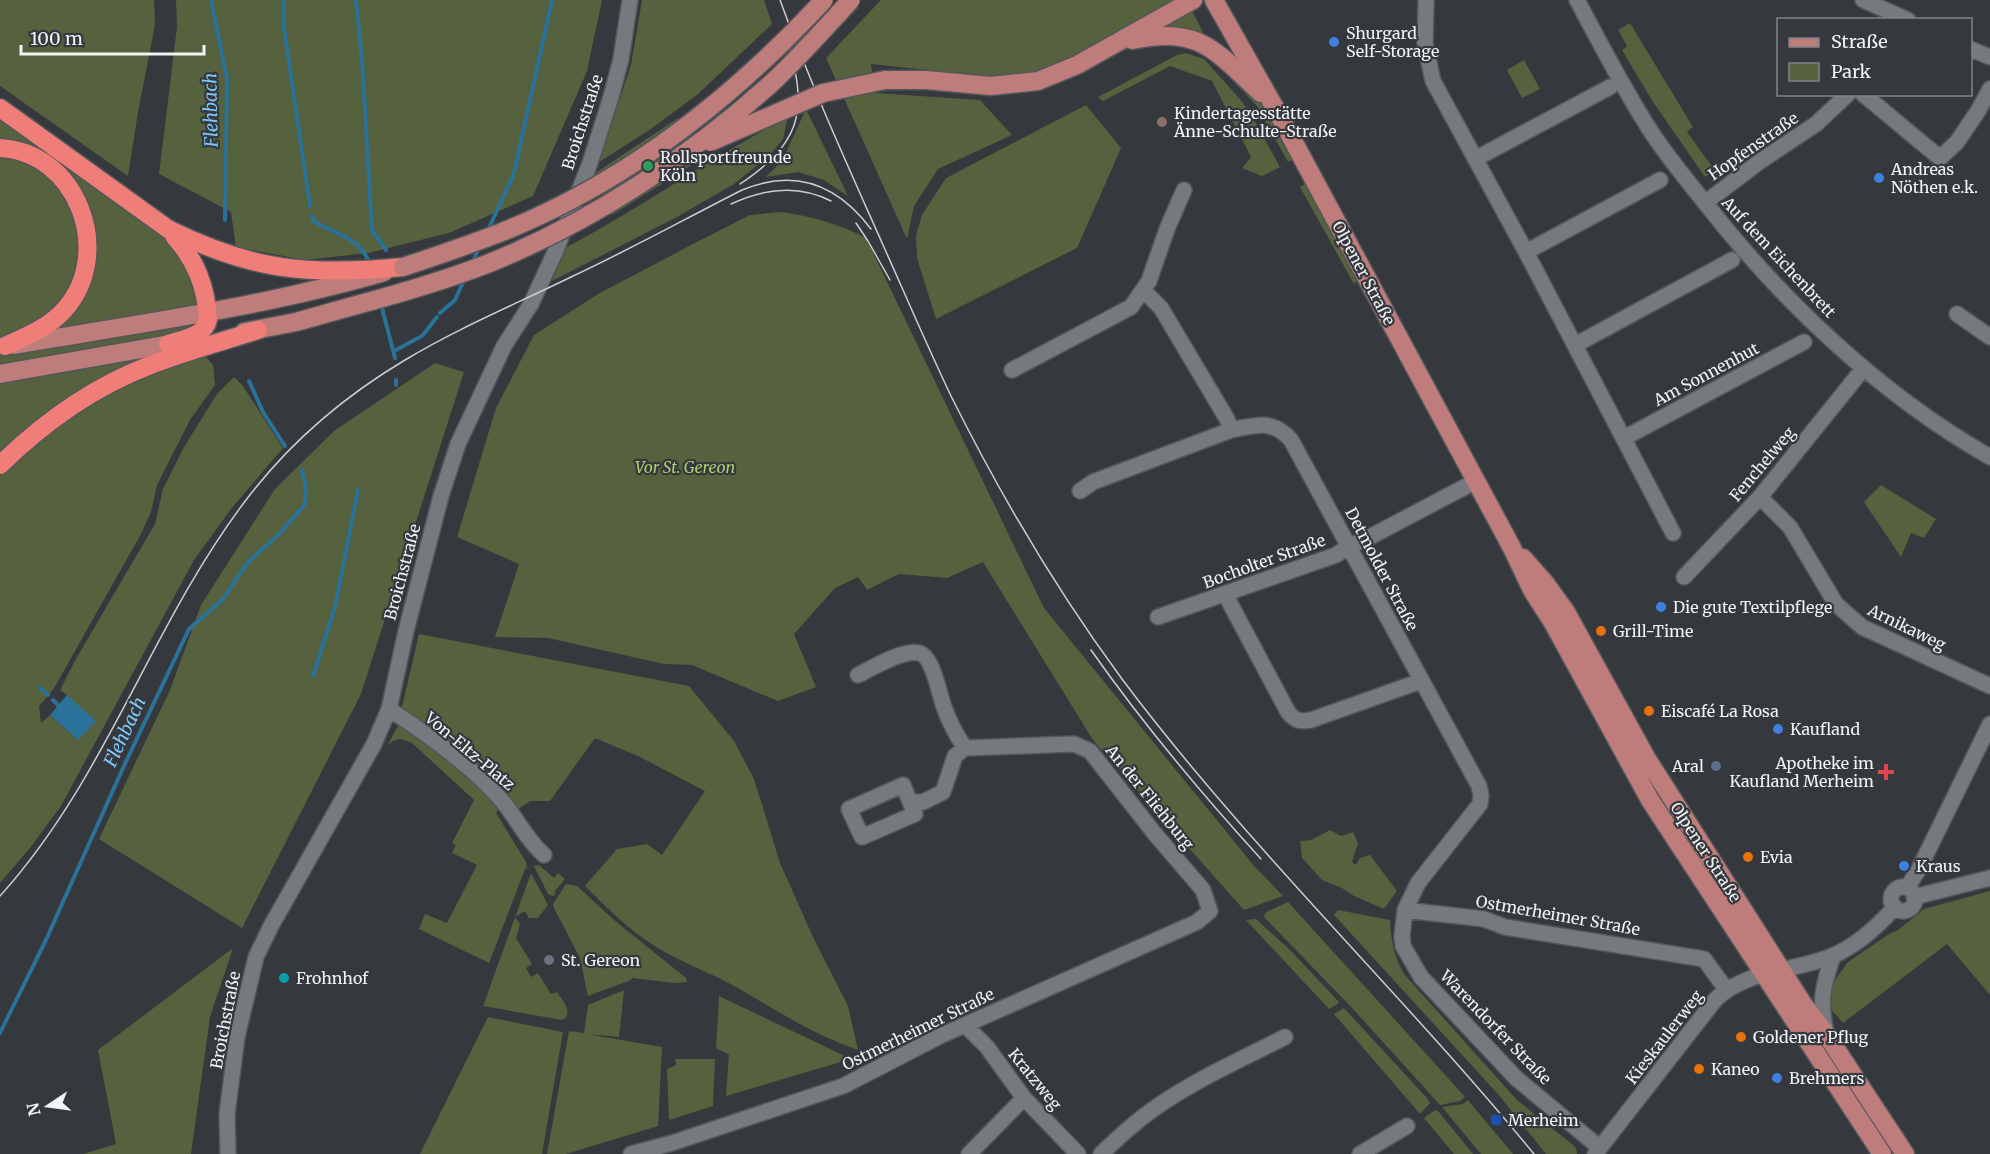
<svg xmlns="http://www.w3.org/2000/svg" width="1990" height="1154" viewBox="0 0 1990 1154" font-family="Merriweather,serif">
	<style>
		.green { fill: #55623d }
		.water { fill: #2b729a }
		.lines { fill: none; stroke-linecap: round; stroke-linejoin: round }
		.stream { stroke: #2b729a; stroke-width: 4 }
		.minor-casing { stroke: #53565a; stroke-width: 18 }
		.major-casing { stroke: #53565a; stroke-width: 21 }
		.highway-casing { stroke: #53565a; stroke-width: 21 }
		.minor { stroke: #767a7e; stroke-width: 15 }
		.major { stroke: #be7c7a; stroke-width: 18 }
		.highway { stroke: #ee7e77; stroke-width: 18 }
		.tram { stroke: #ccced1; stroke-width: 1.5 }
		.major-bridge-casing { stroke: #53565a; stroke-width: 21; stroke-linecap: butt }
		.major-bridge { stroke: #be7c7a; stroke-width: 18 }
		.shop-dot { fill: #3f7fe0; stroke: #35383c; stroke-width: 2 }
		.education-dot { fill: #8d6e63; stroke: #35383c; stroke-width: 2 }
		.leisure-dot { fill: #2e9e5b; stroke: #35383c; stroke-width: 2 }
		.food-dot { fill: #e8710a; stroke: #35383c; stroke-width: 2 }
		.service-dot { fill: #5c6f8a; stroke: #35383c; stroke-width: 2 }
		.health-dot { fill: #e0444e; stroke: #35383c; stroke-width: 2 }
		.worship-dot { fill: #6b7280; stroke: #35383c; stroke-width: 2 }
		.culture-dot { fill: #0f9aa8; stroke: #35383c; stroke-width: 2 }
		.transit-dot { fill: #1a4fb4; stroke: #35383c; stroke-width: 2 }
		.labels { text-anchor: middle; stroke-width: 4.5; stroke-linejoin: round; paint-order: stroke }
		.poi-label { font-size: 16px; fill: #f1f3f6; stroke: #35383c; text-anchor: start }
		.street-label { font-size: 16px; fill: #f1f3f6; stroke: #35383c }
		.park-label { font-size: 16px; font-style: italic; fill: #afcf73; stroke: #35383c }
		.water-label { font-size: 18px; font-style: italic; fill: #7fc9f8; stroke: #35383c }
	</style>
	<rect width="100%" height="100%" fill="#35383c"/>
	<path class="green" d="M0 0H154L155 25 138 112 128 176 0 86Z
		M176 0H602L587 71 533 196 449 233 368 253 305 260 236 247 231 212 159 174 177 27Z
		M642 0H764L772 24 697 95 648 131 599 162 631 65Z
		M881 0H1173L1068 61 1038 74 1003 78 871 64 875 93 980 100 1012 135 938 169 914 206 907 239 826 58Z
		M1191 9 1205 36 1164 32 1162 25Z
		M1630 23 1693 127 1687 132 1711 165 1713 171 1705 177 1653 102 1622 50 1627 46 1618 30Z
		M1186 53 1204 59 1240 99 1250 113 1280 167 1262 176 1242 168 1251 157 1212 81 1170 66 1103 101 1098 97 1177 55Z
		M1524 60 1540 89 1522 98 1507 70Z
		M1214 61 1245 83 1270 116 1295 159 1288 162 1257 106Z
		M1086 105 1121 148 1077 248 936 319 917 258 916 236 922 215 946 178Z
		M806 109 848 196 824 180 798 172 766 177 782 161Z
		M788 117 783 139 769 156 734 184 677 217 552 281 565 248C641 208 711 157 788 117Z
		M0 118 165 237 182 254 201 305 50 332 95 255V237L92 216 78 188 0 142Z
		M678 118 703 158 612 215 594 174Z
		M0 155 24 160 56 181 77 215 80 267 61 303 23 332 0 337Z
		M1305 184 1357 280 1354 284 1300 187Z
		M781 212C811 216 839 224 866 238L1044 608 1255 867 1283 896 1244 910 1093 740 983 562 947 578 899 574 867 590 858 577 835 588 794 634 816 687 778 701 692 665 664 664 548 638 495 637 519 564 457 537 496 408 534 335 598 294 693 244 750 215Z
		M184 321 191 329 188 332 0 369V354Z
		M178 349 0 460V381Z
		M203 354 213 365 215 385 190 420 157 485 151 512 141 534 53 690 39 706 41 723 50 715 78 740 67 695 60 690 77 657 155 524 163 489 184 447 217 394 234 377 243 386 283 448 231 509 194 560 61 806 30 848 0 883V476L45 434 108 391Z
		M435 363 464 372 361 694 242 928 99 839 170 690 201 605 275 489 334 431Z
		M1881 485 1936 519 1924 538 1911 533 1901 557 1864 502Z
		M419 634 689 686 734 741 754 779 780 863 813 937 848 1006 858 1050C814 1035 776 1010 736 987 711 973 683 963 658 948 631 932 607 908 585 886L617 849 647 844 662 855 705 791 638 756 595 738 550 801H530L514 812 401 711Z
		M400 722 443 752 500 806 496 813 526 862 527 868 525 869 489 963 419 929 425 914 447 923 477 865 452 853 456 845 452 843 474 800 412 743C401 737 395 738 387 746Z
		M1330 830 1341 836 1353 832 1358 843 1352 862 1356 865 1360 858 1370 855 1397 891 1384 909 1354 896 1342 888 1322 880 1302 858 1300 841 1311 840Z
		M539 865 554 878 558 873 565 879 555 891V895L553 896 548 894 534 866Z
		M531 873 548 905 538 918H529L525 911 515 917 520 924 516 938 532 964 526 968 531 977 538 973 551 994 557 992C562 1000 571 1008 566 1018L562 1020 483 1006Z
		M566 884 577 886 614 920 686 978 687 982 674 983 632 978 631 980 588 996 580 958 554 908 553 904Z
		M1990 891V995L1947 944 1843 1023 1829 1007 1832 984 1848 962 1889 934 1898 930 1924 909Z
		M1288 902 1448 1078 1465 1097 1460 1101 1440 1105 1353 1009 1264 917 1266 912Z
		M1338 910 1390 920C1391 941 1394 956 1404 974L1517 1100 1573 1145 1576 1148 1577 1154H1546L1497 1093 1334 915Z
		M1256 919 1291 951 1339 1002 1336 1005 1329 1009 1246 920Z
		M233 948 210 1017 191 1154H83L116 1144 98 1050Z
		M624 990 619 1037 587 1034 662 1047 658 1126 566 1154H547L569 1031 584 1033 588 1005Z
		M719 996 851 1059 726 1096 729 1055 716 1048Z
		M1344 1008 1426 1097 1430 1103 1420 1114 1334 1014Z
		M488 1017 563 1032 542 1154H420Z
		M675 1059H715L713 1106 669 1120 667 1069 676 1065Z
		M1468 1100 1513 1154H1481L1442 1107 1463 1104Z
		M1435 1110 1438 1111 1473 1154H1454L1424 1118Z"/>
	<path class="water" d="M67 695 96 721 78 740 50 715Z"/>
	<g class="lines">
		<path class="stream" d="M211 0 227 79 225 220
			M284 0V28L310 206
			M356 0 362 60 372 230 386 250
			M514 173 552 0
			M312 216 314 222C336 233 362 239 370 265
			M488 230 513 176
			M472 263 479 248
			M381 304 395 358
			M440 313 455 300 464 280
			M394 351 422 336 437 317
			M249 381 263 412 285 446
			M396 385V380
			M313 676 335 607 358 490
			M40 688 48 695
			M53 700 58 705
			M0 1033 45 942 123 768 189 629 223 599 248 562 279 534 305 504 306 487 302 470"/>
		<defs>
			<path id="minor" d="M1426 0 1425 43 1433 81 1526 252 1673 533
				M1577 0C1600 43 1622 86 1648 127 1665 154 1686 179 1706 204 1783 302 1881 395 1990 457
				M1863 0 1908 20
				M1970 49 1990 57
				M1863 94 1940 158 1957 142 1978 111 1990 89
				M1475 159 1610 87
				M1705 203 1759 162 1816 124 1848 94
				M1526 252 1660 180
				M1144 291 1161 308 1227 419 1231 430
				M1957 314 1990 337
				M1575 345 1732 260
				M1012 370 1131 307 1149 281 1167 229 1184 190
				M1624 438 1804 342
				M1080 491 1093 482 1231 430C1256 425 1273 419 1291 440L1479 786 1481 795 1480 804 1418 883 1405 910 1402 936 1403 946 1421 977 1516 1078 1600 1148
				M1760 497 1790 527 1836 604 1862 627 1990 686
				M1684 577 1760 497 1863 369
				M1225 594 1288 712C1295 721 1300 722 1311 720L1421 681
				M1158 617 1336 555 1349 546 1366 539 1476 481
				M858 675C872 668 903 649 919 653 933 656 939 694 944 707 949 721 956 735 965 748
				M389 709C427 734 480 772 507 807 520 824 528 841 544 855
				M903 785 915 814 862 837 849 809Z
				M1891 899a12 12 0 1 1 24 0a12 12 0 1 1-24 0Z
				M1907 888 1919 869 1990 724
				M1914 897 1990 878
				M1405 910 1484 919 1505 927 1704 959 1726 989
				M965 1025 987 1047 1024 1098 1078 1154
				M1826 1032C1819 1001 1823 985 1833 956
				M228 1154 227 1114 232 1075 237 1037 256 957 271 926 374 744 389 709 406 631 441 496 458 444 504 346 531 304 556 250 590 163 611 97 621 59 630 0
				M631 1154 672 1143 843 1086 940 1036 1197 922 1210 911 1203 890 1155 834 1090 751 1074 744 965 748 955 756 943 792 923 802H910
				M969 1154 1024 1098
				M1101 1154C1119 1137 1137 1120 1158 1106 1197 1079 1242 1059 1285 1037
				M1360 1154 1407 1126
				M1595 1154 1715 1000C1747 969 1793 972 1832 956 1856 946 1878 926 1895 907"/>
			<path id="major" d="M1214 0 1284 124 1512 548 1532 590 1552 621 1650 800 1882 1154
				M1132 40C1199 25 1215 51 1261 93
				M885 80H926L991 86 1038 81 1077 65 1193 0
				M244 332 296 322 353 306
				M14 345C137 324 263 307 384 272
				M0 374 181 342
				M1523 558 1545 583 1566 612 1647 759 1803 1004 1826 1034 1905 1154"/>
			<path id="highway" d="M0 108 168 229C253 271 310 276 403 267
				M0 148C77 152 114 251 66 308 50 327 27 336 5 346
				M168 344C182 339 204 337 208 320 206 286 196 261 174 236
				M0 465C43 423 91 388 148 366 183 352 221 342 258 330"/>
		</defs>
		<use href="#minor" class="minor-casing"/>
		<use href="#major" class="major-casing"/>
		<use href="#highway" class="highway-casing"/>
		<use href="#minor" class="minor"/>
		<use href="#major" class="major"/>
		<use href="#highway" class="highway"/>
		<path class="tram" d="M780 0C810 83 847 164 883 245 906 296 928 348 952 398 1001 496 1057 591 1122 679 1248 847 1401 992 1534 1154
			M740 184C798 145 809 114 789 47
			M731 204C763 189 798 184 831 201
			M856 223 868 241 890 280
			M1091 650C1143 724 1200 792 1261 859
			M0 896C106 779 150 628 243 504 286 446 343 397 405 360 458 328 516 304 571 277 629 250 685 219 742 190 795 168 837 184 871 229"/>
		<defs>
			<path id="major-bridge" d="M710 142 823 93 885 80
				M403 267C436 256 469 245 502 232 627 182 733 98 824 0
				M353 306C398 294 443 281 487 264 592 222 692 156 776 79 802 54 826 27 851 0"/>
		</defs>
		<use href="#major-bridge" class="major-bridge-casing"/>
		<use href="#major-bridge" class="major-bridge"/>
	</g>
	<g class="shop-dot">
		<circle cx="1334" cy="42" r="6"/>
		<circle cx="1879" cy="178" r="6"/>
		<circle cx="1661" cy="607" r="6"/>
		<circle cx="1778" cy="729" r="6"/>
		<circle cx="1904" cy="866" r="6"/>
		<circle cx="1777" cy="1078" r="6"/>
	</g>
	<circle class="education-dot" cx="1162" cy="122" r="6"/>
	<circle class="leisure-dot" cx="648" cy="166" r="6"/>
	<g class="food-dot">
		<circle cx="1601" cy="631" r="6"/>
		<circle cx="1649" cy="711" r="6"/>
		<circle cx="1748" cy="857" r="6"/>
		<circle cx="1741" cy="1037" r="6"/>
		<circle cx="1699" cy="1069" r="6"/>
	</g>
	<circle class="service-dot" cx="1716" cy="766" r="6"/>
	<path class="health-dot" d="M1883 763h6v6h6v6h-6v6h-6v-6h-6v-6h6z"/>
	<circle class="worship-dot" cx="549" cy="960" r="6"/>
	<circle class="culture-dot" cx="284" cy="978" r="6"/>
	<rect class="transit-dot" x="1490" y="1114" width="12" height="12" rx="3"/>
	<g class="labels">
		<g class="poi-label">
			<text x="1346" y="39">Shurgard<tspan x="1346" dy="18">Self-Storage</tspan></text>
			<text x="1174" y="119">Kindertagesstätte<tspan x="1174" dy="18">Änne-Schulte-Straße</tspan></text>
			<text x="660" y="163">Rollsportfreunde<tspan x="660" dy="18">Köln</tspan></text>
			<text x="1891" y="175">Andreas<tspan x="1891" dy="18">Nöthen e.k.</tspan></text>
			<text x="1673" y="613">Die gute Textilpflege</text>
			<text x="1613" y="637">Grill-Time</text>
			<text x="1661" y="717">Eiscafé La Rosa</text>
			<text x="1790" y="735">Kaufland</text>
			<text x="1874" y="769" text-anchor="end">Apotheke im<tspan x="1874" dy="18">Kaufland Merheim</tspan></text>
			<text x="1704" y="772" text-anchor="end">Aral</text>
			<text x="1760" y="863">Evia</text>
			<text x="1916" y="872">Kraus</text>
			<text x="561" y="966">St. Gereon</text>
			<text x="296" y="984">Frohnhof</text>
			<text x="1753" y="1043">Goldener Pflug</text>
			<text x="1711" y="1075">Kaneo</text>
			<text x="1789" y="1084">Brehmers</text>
			<text x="1508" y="1126">Merheim</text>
		</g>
		<g class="street-label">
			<text transform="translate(582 122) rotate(-72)" y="6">Broichstraße</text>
			<text transform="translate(1753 146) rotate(-35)" y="6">Hopfenstraße</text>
			<text transform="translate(1779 257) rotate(47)" y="6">Auf dem Eichenbrett</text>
			<text transform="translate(1364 273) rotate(62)" y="6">Olpener Straße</text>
			<text transform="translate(1706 374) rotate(-28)" y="6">Am Sonnenhut</text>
			<text transform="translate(1762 464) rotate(-50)" y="6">Fenchelweg</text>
			<text transform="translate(1264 561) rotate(-20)" y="6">Bocholter Straße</text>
			<text transform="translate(1382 569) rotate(62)" y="6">Detmolder Straße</text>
			<text transform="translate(402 572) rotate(-75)" y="6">Broichstraße</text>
			<text transform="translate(1907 627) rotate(26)" y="6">Arnikaweg</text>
			<text transform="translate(470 751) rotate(40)" y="6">Von-Eltz-Platz</text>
			<text transform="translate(1150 797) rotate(51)" y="6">An der Fliehburg</text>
			<text transform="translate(1706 852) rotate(57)" y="6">Olpener Straße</text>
			<text transform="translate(1558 915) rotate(10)" y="6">Ostmerheimer Straße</text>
			<text transform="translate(225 1020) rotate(-79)" y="6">Broichstraße</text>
			<text transform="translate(1496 1027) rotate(46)" y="6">Warendorfer Straße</text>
			<text transform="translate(918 1029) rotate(-26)" y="6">Ostmerheimer Straße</text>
			<text transform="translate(1664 1037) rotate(-52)" y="6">Kieskaulerweg</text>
			<text transform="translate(1035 1079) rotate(51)" y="6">Kratzweg</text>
		</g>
		<g class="park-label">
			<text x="685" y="473">Vor St. Gereon</text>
		</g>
		<g class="water-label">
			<text transform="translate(211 110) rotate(-91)" y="6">Flehbach</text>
			<text transform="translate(125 732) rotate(-65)" y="6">Flehbach</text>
		</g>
	</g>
	<rect x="1777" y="18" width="195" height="78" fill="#35383c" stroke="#808386" stroke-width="1.5"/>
	<rect x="1789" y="38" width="30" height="9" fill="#be7c7a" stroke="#808386" stroke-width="1.5"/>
	<text x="1831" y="48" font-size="18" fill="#f1f3f6">Straße</text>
	<rect x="1789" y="63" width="30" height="18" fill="#55623d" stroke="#808386" stroke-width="1.5"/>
	<text x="1831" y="78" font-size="18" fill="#f1f3f6">Park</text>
	<g transform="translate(48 1106) rotate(257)" stroke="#35383c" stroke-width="4.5" paint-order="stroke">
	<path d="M0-4.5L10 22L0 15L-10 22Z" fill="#f1f3f6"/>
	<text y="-9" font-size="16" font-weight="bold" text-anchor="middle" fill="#f1f3f6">N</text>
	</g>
	<path d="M21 45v9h183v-9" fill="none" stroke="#f1f3f6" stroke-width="3"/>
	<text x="30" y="45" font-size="18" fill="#f1f3f6" stroke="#35383c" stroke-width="4.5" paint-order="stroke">100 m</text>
</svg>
